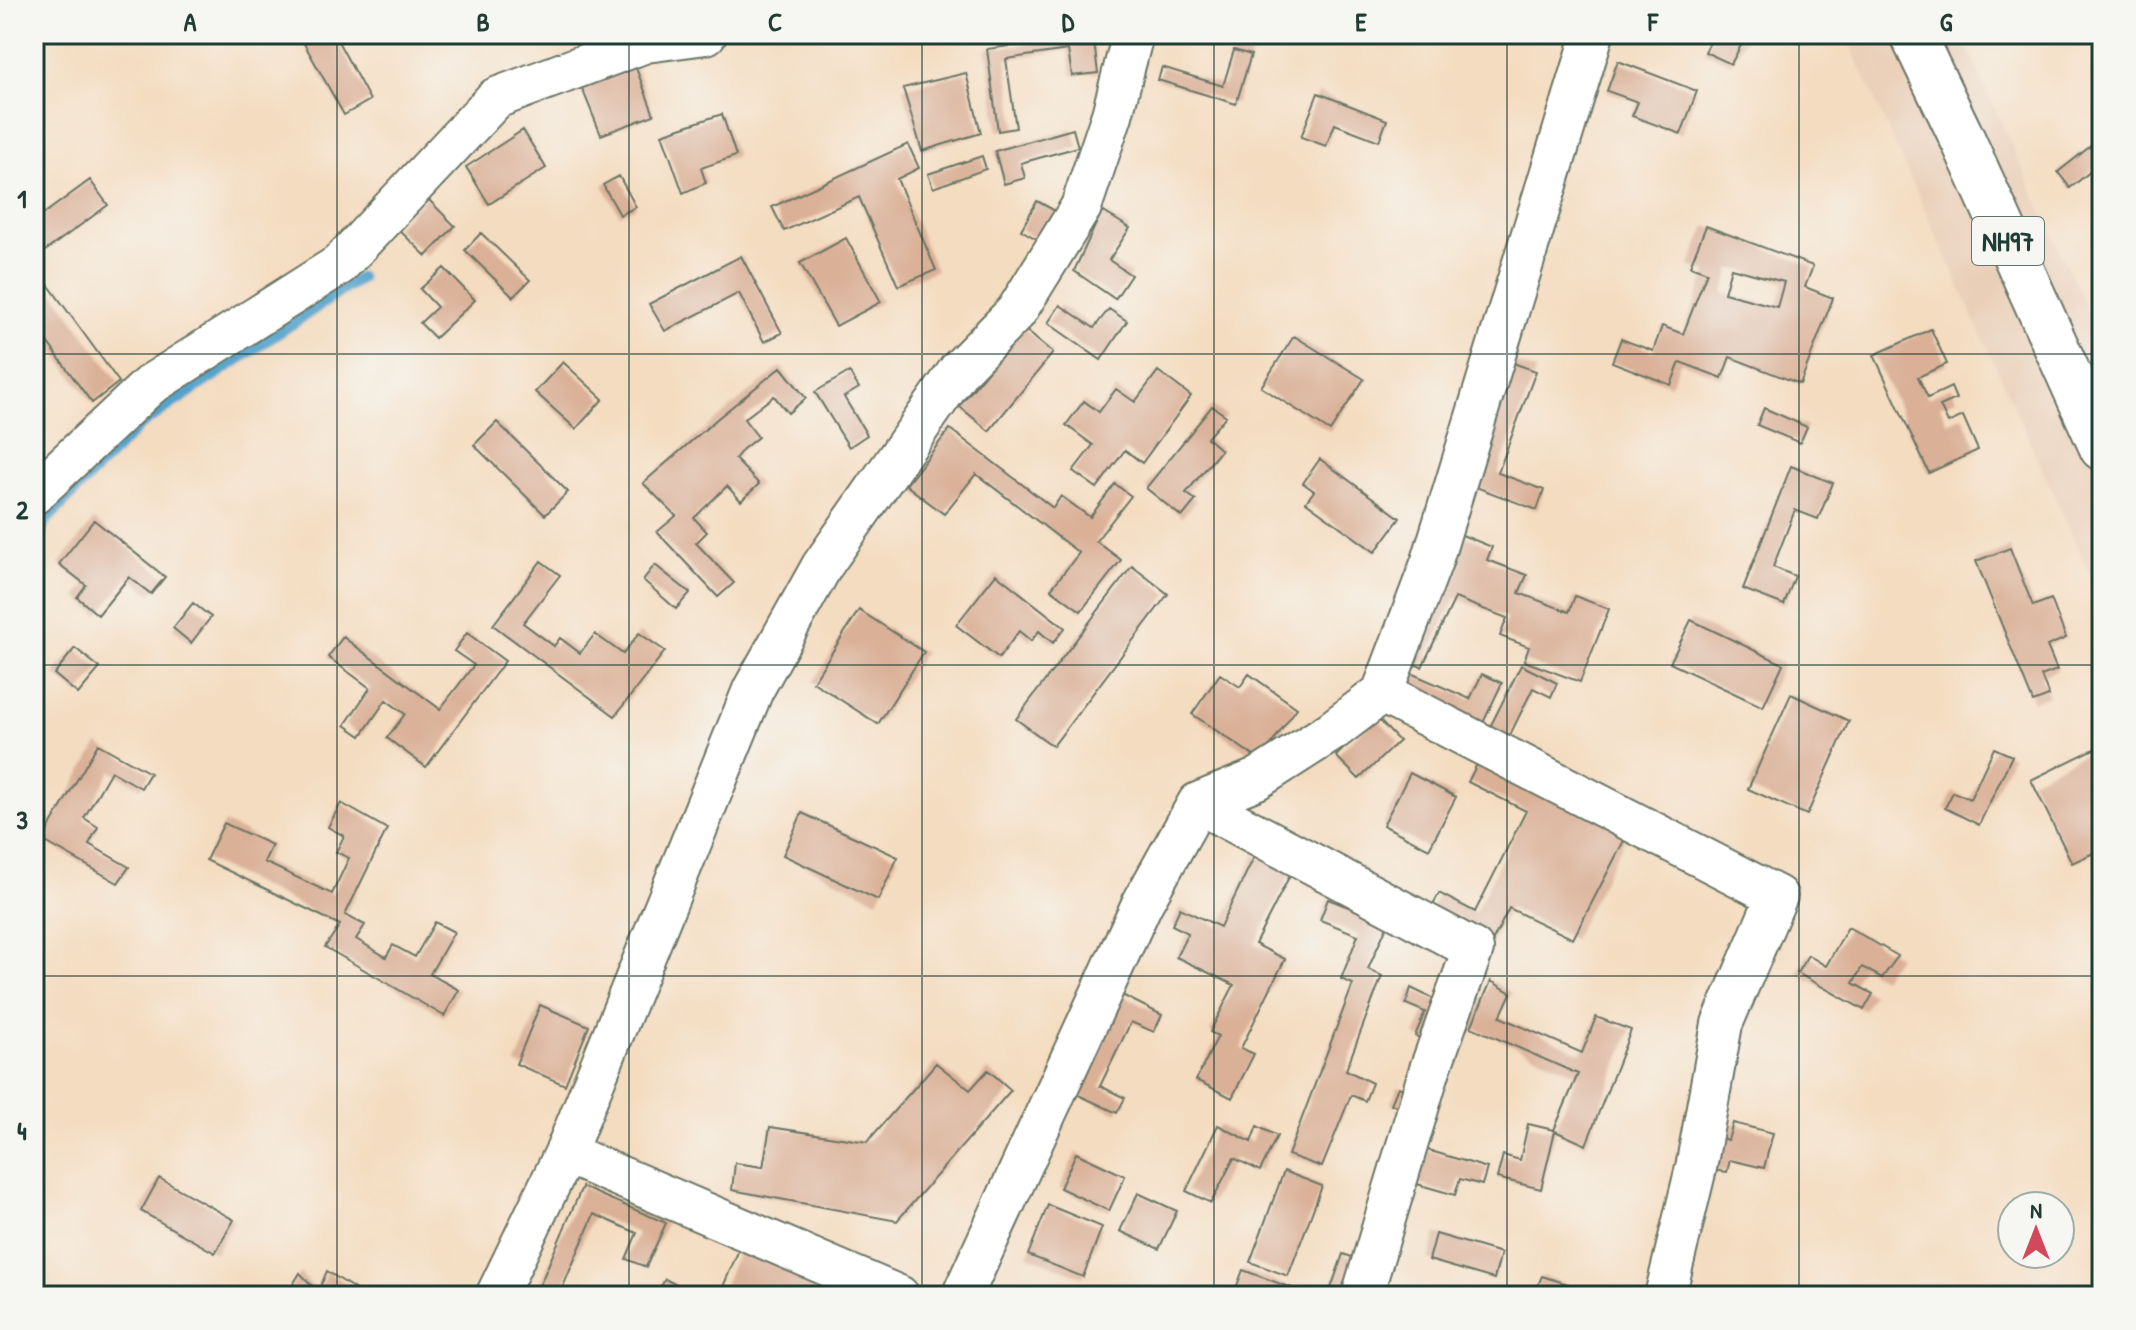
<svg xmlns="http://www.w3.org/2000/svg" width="2136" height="1330" viewBox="0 0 2136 1330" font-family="'Patrick Hand',sans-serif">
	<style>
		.built { fill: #eacfb8 }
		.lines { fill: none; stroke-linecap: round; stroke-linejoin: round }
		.stream { stroke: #52a3cc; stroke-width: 12 }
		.building { fill: #dab097; fill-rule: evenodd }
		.street-casing { stroke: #6a7565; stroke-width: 44 }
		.highway-casing { stroke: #6a7565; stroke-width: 48 }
		.street { stroke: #fff; stroke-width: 40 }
		.highway { stroke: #fff; stroke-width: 44 }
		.grid { fill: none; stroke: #1f3d34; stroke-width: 2; stroke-opacity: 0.55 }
		.labels { text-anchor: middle; stroke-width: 8; stroke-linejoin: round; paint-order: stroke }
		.shield { fill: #f6f6f2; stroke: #60746d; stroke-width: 2 }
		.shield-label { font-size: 28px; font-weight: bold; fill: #1f3d34 }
		.neatline { fill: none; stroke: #1f3d34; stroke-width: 3 }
		.grid-label { font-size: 26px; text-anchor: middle; font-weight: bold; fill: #1f3d34 }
	</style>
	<rect width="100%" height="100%" fill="#f6f6f2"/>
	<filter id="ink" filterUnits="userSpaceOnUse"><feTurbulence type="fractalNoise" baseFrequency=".0125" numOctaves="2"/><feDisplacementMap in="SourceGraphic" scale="16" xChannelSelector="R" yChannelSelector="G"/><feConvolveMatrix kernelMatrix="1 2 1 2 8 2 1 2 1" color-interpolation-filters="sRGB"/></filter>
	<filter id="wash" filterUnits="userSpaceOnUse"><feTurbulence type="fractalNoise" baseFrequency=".006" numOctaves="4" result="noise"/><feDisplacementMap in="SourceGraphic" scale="32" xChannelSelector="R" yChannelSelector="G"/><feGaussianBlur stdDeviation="1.8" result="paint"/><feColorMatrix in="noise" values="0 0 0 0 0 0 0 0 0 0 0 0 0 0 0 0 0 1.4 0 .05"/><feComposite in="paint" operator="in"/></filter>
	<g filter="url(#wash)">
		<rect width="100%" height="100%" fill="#f4dcc0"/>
		<path class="built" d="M1845 34H1961L2102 342V601Z"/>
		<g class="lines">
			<path class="stream" d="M34 552 44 522 138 426 360 278"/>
		</g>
		<g id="blocks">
			<path class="building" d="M308 34H334L370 100 344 115 301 38Z
				M1714 34H1747L1731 64 1705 52Z
				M1093 35 1098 73 1072 76 1068 50 1006 59 1016 128 998 131 987 49Z
				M1234 50 1251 55 1236 104 1158 80 1162 67 1223 86Z
				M2102 60V82L2091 71Z
				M1618 61 1697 91 1681 134 1632 116 1638 102 1607 91Z
				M636 68 654 115 601 135 582 88Z
				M966 73 981 133 922 151 903 88Z
				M1318 93 1387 120 1379 141 1335 124 1326 146 1301 137Z
				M722 114 736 156 701 168 706 183 683 193 662 134Z
				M1073 129 1078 147 1021 163 1025 178 1004 184 995 151Z
				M523 130 546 168 489 204 466 167Z
				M2102 137V162L2070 188 2058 172Z
				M908 144 919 168 897 179 936 270 898 286 859 197 784 231 772 207Z
				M982 156 986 169 933 188 928 174Z
				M619 176 636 207 620 215 603 185Z
				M90 180 108 205 34 259V221Z
				M426 197 455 226 426 256 396 227Z
				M1037 201 1057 212 1040 241 1021 230Z
				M1102 211 1130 228 1109 260 1131 275 1115 299 1074 271Z
				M1706 226 1813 266 1805 287 1833 298 1800 384 1730 357 1722 378 1680 362 1671 385 1612 362 1621 339 1653 351 1662 326 1683 334 1707 272 1690 266ZM1731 268 1784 282 1777 307 1724 293Z
				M481 233 530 280 513 297 465 250Z
				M846 238 881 302 836 326 800 263Z
				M741 256 782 333 764 342 739 293 665 331 649 304Z
				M34 265 119 382 92 403 34 324Z
				M444 268 475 300 435 338 420 323 437 307 420 289Z
				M1060 305 1094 328 1109 309 1127 321 1101 360 1048 323Z
				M1023 328 1053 353 989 431 959 406Z
				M1931 329 1947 364 1918 377 1928 398 1951 387 1956 399 1940 406 1948 423 1963 416 1978 450 1929 473 1874 355Z
				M1294 336 1364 379 1330 431 1261 387Z
				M563 362 603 399 576 429 535 392Z
				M1510 362 1536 371 1498 473 1544 490 1537 510 1465 483Z
				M781 367 806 398 788 413 774 396 744 419 758 437 743 449 735 459 759 484 741 501 727 486 694 518 707 532 696 543 734 583 718 597 657 532 676 516 643 483 718 418Z
				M1158 371 1191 396 1142 463 1125 450 1097 488 1073 471 1093 445 1066 425 1084 401 1099 412 1116 389 1135 402Z
				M849 372 859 388 844 397 867 435 849 447 815 392Z
				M1212 406 1226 416 1207 438 1221 450 1186 493 1196 500 1182 517 1146 488Z
				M1764 408 1807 427 1800 443 1757 425Z
				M497 422 568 492 545 515 474 445Z
				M950 429 1053 508 1061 496 1090 517 1115 484 1131 496 1096 541 1121 560 1081 611 1051 589 1079 553 976 474 944 514 906 485Z
				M1320 459 1400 518 1375 552 1306 502 1314 491 1303 483Z
				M1791 466 1833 483 1818 519 1795 510 1773 567 1795 576 1784 605 1743 589Z
				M94 520 165 577 151 594 129 577 98 615 77 597 86 585 59 564Z
				M1457 533 1492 547 1487 560 1527 575 1519 593 1569 612 1575 596 1609 609 1580 682 1524 661 1529 647 1500 636 1507 618 1455 598 1422 667 1402 660Z
				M2010 548 2033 606 2051 599 2066 638 2047 646 2057 670 2041 676 2049 696 2033 702 1976 561Z
				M541 561 560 575 523 623 554 646 560 638 580 653 595 634 623 654 639 633 665 651 615 716 493 625Z
				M655 565 690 593 676 609 643 580Z
				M1132 566 1168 594 1053 746 1016 719Z
				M996 574 1065 628 1053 643 1039 631 1031 641 1019 631 999 658 956 625Z
				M193 603 211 617 191 643 173 628Z
				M859 610 924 652 878 724 813 682Z
				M1691 620 1783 664 1763 707 1670 663Z
				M467 633 505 661 426 767 387 738 405 714 386 700 361 736 345 725 370 688 328 657 343 637 440 709 474 665 454 651Z
				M75 648 100 668 78 694 54 674Z
				M1521 665 1557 683 1551 697 1533 688 1507 741 1488 731Z
				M1406 671 1470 699 1482 674 1502 683 1482 725 1398 687Z
				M1220 674 1240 687 1249 674 1297 708 1260 760 1192 714Z
				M1791 694 1849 721 1807 815 1748 789Z
				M1376 717 1399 741 1359 779 1336 756Z
				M98 744 150 773 141 788 111 771 84 818 98 827 89 844 129 867 118 883 42 840Z
				M2102 745V849L2072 863 2031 780Z
				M1994 748 2012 756 1979 825 1945 808 1953 792 1970 799Z
				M1481 756 1629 831 1573 939 1509 908 1491 944 1429 913 1439 893 1475 912 1526 811 1468 782Z
				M1410 773 1456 797 1429 849 1383 825Z
				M341 803 387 829 345 915 365 925 356 939 386 957 393 945 415 957 435 922 454 932 430 974 459 990 444 1016 325 947 340 925 206 860 224 823 272 845 264 862 332 894 349 858 336 852 344 836 328 827Z
				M802 813 898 857 878 900 783 855Z
				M1255 855 1291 873 1255 944 1285 959 1241 1048 1254 1054 1232 1098 1196 1080 1218 1036 1210 1032 1234 985 1176 957 1188 933 1172 925 1180 908 1220 927Z
				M1328 899 1366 914 1390 919 1368 969 1382 976 1346 1070 1372 1083 1365 1101 1351 1095 1322 1167 1288 1155 1353 984 1341 979 1358 935 1320 920Z
				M1848 927 1898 956 1882 978 1862 967 1853 983 1873 994 1864 1010 1797 973 1808 955 1826 966Z
				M1491 981 1511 993 1500 1017 1582 1053 1596 1017 1631 1030 1586 1145 1555 1131 1541 1189 1497 1178 1503 1155 1520 1160 1528 1124 1554 1130 1578 1074 1471 1027Z
				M1411 988 1442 1003 1429 1041 1415 1036 1425 1012 1406 1004Z
				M1118 993 1162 1015 1154 1032 1131 1022 1100 1086 1125 1098 1117 1113 1072 1092Z
				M540 1005 589 1026 565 1085 516 1064Z
				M936 1063 970 1090 988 1070 1011 1090 897 1221 732 1190 735 1163 763 1167 770 1127 867 1142Z
				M1398 1087 1413 1092 1407 1109 1391 1104Z
				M1733 1123 1773 1133 1764 1168 1730 1160 1727 1172 1709 1170 1718 1137 1728 1140Z
				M1218 1125 1251 1142 1257 1126 1277 1136 1260 1171 1234 1158 1211 1203 1186 1191Z
				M1421 1148 1487 1168 1482 1185 1460 1179 1455 1195 1410 1182Z
				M1076 1153 1125 1176 1109 1211 1060 1188Z
				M1284 1171 1322 1186 1288 1276 1250 1262Z
				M159 1178 234 1220 215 1253 141 1211Z
				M582 1187 666 1223 646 1267 626 1259 637 1233 594 1214 559 1296H535Z
				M1138 1193 1177 1211 1159 1249 1120 1231Z
				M1048 1205 1102 1227 1083 1277 1028 1255Z
				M1436 1234 1501 1253 1494 1279 1429 1260Z
				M740 1247 820 1281 813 1296H719Z
				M1343 1254 1364 1261 1351 1296H1334L1329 1294Z
				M1243 1270 1313 1296H1233Z
				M327 1271 365 1296H320L318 1292Z
				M300 1273 318 1292 315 1296H286Z
				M1542 1276 1600 1295V1296H1562L1537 1288Z
				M665 1279 697 1296H656Z"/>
		</g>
	</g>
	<g filter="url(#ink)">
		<use href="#blocks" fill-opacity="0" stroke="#6a7565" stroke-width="2"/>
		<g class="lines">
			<defs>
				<path id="street" d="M34 494 150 385 339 265 496 98 646 42 706 34
					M1382 693 1777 896 1722 1024 1696 1168 1665 1296
					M1198 803 1473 949 1429 1072 1362 1296
					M565 1153 899 1296
					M496 1296 565 1153 753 690 822 566 959 370 1016 312 1081 207 1112 115 1133 34
					M962 1296 1142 904 1198 803 1257 779 1332 731 1382 693 1432 561 1593 34"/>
				<path id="highway" d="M1912 34 1963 140 2102 448"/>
			</defs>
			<use href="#street" class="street-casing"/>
			<use href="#highway" class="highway-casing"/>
			<use href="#street" class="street"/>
			<use href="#highway" class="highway"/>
		</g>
	</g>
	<path class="grid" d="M337 34V1296M629 34V1296M922 34V1296M1214 34V1296M1507 34V1296M1799 34V1296M34 354H2102M34 665H2102M34 976H2102"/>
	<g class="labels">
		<rect class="shield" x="1972" y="217" width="72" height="48" rx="6"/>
		<g class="shield-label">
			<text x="2008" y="251">NH97</text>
		</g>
	</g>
	<rect width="2136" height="1330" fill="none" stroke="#f6f6f2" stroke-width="88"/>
	<g transform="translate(2036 1230)"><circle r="38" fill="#f6f6f2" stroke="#a0aca6" stroke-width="2"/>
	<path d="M0-6L14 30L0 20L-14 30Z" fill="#d1495b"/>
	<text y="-12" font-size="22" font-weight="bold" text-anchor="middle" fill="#1f3d34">N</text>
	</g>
	<rect x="44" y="44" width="2048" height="1242" class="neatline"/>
	<g class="grid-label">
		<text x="190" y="31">A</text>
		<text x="483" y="31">B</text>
		<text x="775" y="31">C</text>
		<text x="1068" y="31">D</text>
		<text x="1361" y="31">E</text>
		<text x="1653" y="31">F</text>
		<text x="1946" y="31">G</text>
		<text x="22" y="208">1</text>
		<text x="22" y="519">2</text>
		<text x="22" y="829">3</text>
		<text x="22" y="1140">4</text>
	</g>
</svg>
